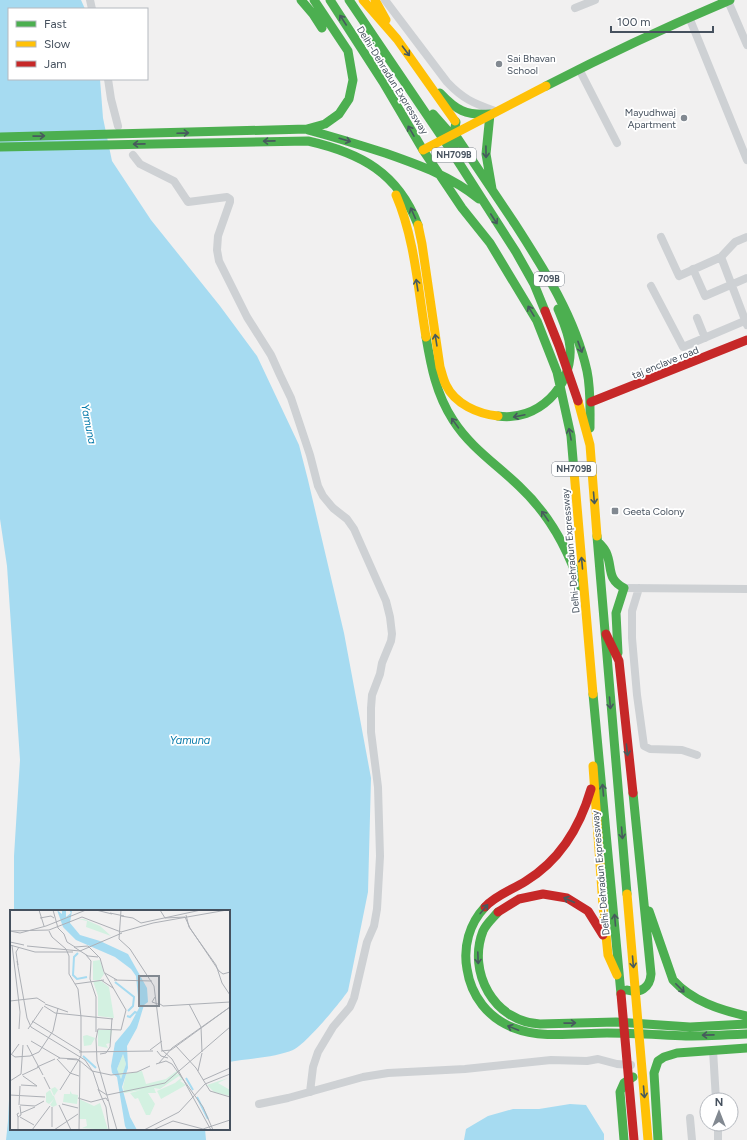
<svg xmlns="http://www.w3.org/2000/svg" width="747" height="1140" viewBox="0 0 747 1140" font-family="Figtree,sans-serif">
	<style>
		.water { fill: #a6dbf1 }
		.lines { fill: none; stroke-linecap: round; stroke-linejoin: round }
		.street { stroke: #ced1d4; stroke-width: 8 }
		.fast { stroke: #4caf50; stroke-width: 9 }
		.slow { stroke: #ffc107; stroke-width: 9 }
		.jam { stroke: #c62828; stroke-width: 9 }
		.oneway { stroke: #475a5d }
		.poi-dot { fill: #828991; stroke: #fff; stroke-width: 1.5 }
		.labels { text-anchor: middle; stroke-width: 3.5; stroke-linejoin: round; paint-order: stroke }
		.shield { fill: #fff; stroke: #7e858e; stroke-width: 1 }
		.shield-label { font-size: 9px; font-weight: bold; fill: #46515e }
		.poi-label { font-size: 10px; fill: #46515e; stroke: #fff; text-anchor: start }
		.street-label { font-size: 10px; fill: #46515e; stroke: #fff }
		.water-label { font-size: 11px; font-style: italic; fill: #067aaa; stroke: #fff }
		.inset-river { fill: none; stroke: #a6dbf1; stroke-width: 2 }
		.inset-road { fill: none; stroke: #adb0b6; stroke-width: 1 }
		.view { fill: #828991; fill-opacity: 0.15; stroke: #828991; stroke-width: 2 }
		.inset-edge { fill: none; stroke: #46515e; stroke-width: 2 }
	</style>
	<rect width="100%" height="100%" fill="#f1f0f0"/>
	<path class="water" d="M0 0H81L85 9H9V79H100L103 118 112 161 151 220 220 306 257 356 299 445 308 480 344 633 371 778 368 892 348 991C340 1003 305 1045 293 1050 277 1057 247 1059 229 1062V911H14V856L20 760 7 566 0 519Z
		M11 1057V1129H205L206 1140H6L8 1121Z
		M570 1104 586 1105 604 1134V1140H464L466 1129 488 1116 513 1109H539Z"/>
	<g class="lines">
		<path class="street" d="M90 0 92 9
			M385 0 447 82C463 99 473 103 495 111
			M728 1 747 45
			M575 8 595 0
			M689 17 747 160
			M579 69 617 143
			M108 79 111 99 118 126
			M133 155 140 164 174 181 188 202 227 197 230 199V202L218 236 217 250 219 261 247 317 271 355 280 375 291 398 310 455 318 486 323 496 333 508 347 519 354 529 386 601 390 617 392 634 391 641 382 663 380 674 372 695 371 708V732L378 787 380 856 377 909 374 926 367 942 354 998 350 1007 333 1027 318 1052 313 1067 310 1092
			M661 237 679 276 721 257 735 242 747 237
			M721 257 747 325
			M693 269 705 296 747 278
			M651 286 683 347 747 320
			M697 318 705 338
			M624 588 747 589
			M639 588 632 611V638L637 695 644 746 650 749 682 750 697 755
			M713 1050 716 1100
			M259 1104 288 1098 363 1077 388 1073 465 1069 551 1060 587 1061 598 1059 617 1064 631 1065
			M690 1118 692 1140
			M718 1124V1140"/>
		<path class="fast" d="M301 0 313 14 322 28
			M330 0 383 82 423 150 462 208 490 243 537 321 557 372 571 436 574 471
			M349 0 452 152 516 252 534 284 545 311
			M546 86C606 55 668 26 730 0
			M440 93C456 110 466 116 490 114L486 154 492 189
			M433 114 448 131 456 144
			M455 121 456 122 454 133C474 163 495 194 515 224 544 269 575 317 587 371 591 390 590 408 590 428
			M308 130C334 137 360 145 385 153 419 165 451 176 479 199
			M0 137 307 129 325 124 339 114 349 99 353 80 348 51 314 0
			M0 147 308 141C361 153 398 173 418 225
			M426 337C431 366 436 394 453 420 470 447 496 464 519 486 548 513 568 549 580 586
			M498 416C537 422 573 387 570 347 569 334 563 321 558 309
			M597 536 627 894
			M598 542C601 545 604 548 606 552 613 567 606 579 624 588L616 613 618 653
			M593 694 621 994
			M485 907C469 924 463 947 467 969 471 996 488 1018 514 1028 541 1039 578 1033 607 1033 634 1033 660 1035 686 1036 706 1036 727 1035 747 1034
			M649 911 673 980C692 1001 720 1010 747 1016
			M498 912C493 918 486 924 483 931 467 972 494 1022 540 1024L616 1022 690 1027 747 1024
			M627 990C640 994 650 988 651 974L633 793
			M624 1140 620 1092 624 1083 633 1077
			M658 1140 654 1073 658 1061 664 1057 677 1053 747 1048"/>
		<path class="slow" d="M363 0 397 39 455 121
			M375 0 386 20
			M423 150 546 86
			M396 195C415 239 418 290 426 337
			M418 225 422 244 440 367C442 373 443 379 446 385 455 404 478 414 498 416
			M578 401 590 445 597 536
			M574 471 593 694
			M593 766 603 906 608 955 617 975
			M627 894 648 1140"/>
		<path class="jam" d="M545 311 559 346 578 401
			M591 402 747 340
			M606 634 619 661 633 793
			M485 907C496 895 512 890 526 881 560 860 580 827 591 789
			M498 912 519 899 543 894 567 898 588 911 603 935
			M621 994 634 1140"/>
	</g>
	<defs><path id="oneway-shaft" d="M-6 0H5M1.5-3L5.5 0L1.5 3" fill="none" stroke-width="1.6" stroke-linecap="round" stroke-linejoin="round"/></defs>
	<g class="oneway">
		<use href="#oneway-shaft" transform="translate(343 20) rotate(-123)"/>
		<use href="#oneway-shaft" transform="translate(406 51) rotate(53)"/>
		<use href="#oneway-shaft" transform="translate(411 131) rotate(-120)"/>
		<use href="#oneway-shaft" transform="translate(183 133) rotate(-2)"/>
		<use href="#oneway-shaft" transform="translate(39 136) rotate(-1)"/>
		<use href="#oneway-shaft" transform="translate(345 140) rotate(16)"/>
		<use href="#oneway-shaft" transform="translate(269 141) rotate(179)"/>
		<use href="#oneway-shaft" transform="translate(139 144) rotate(179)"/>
		<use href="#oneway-shaft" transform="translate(486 152) rotate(89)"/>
		<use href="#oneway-shaft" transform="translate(413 213) rotate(-114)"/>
		<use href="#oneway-shaft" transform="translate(494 219) rotate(57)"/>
		<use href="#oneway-shaft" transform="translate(417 285) rotate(-99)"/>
		<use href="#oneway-shaft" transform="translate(531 311) rotate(-121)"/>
		<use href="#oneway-shaft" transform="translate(436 340) rotate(-99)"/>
		<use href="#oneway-shaft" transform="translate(580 347) rotate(70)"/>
		<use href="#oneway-shaft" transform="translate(519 416) rotate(168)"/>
		<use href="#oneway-shaft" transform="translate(455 423) rotate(-126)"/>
		<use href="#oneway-shaft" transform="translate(570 434) rotate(-101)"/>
		<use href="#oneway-shaft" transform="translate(594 498) rotate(85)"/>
		<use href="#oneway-shaft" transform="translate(545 516) rotate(-125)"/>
		<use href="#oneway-shaft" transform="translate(582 563) rotate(-95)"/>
		<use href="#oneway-shaft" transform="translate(610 703) rotate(85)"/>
		<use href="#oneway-shaft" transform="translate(627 750) rotate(84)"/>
		<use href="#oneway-shaft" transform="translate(603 790) rotate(-95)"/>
		<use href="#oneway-shaft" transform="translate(622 833) rotate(85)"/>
		<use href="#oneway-shaft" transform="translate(569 900) rotate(-155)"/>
		<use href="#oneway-shaft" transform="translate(484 909) rotate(-50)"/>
		<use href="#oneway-shaft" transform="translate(615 920) rotate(-95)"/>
		<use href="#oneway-shaft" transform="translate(478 958) rotate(88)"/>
		<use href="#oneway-shaft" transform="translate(633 962) rotate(85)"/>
		<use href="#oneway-shaft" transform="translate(680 988) rotate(45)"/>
		<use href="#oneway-shaft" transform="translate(570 1023) rotate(-1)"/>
		<use href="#oneway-shaft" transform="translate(513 1028) rotate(-158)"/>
		<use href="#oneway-shaft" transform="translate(708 1035) rotate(179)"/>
		<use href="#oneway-shaft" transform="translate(644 1092) rotate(85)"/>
	</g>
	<g class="poi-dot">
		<circle cx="499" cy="64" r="4"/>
		<circle cx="684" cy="118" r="4"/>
		<rect x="611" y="507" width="8" height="8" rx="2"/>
	</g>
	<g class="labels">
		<g class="shield">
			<rect x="432" y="148" width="44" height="14" rx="3"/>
			<rect x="534" y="272" width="30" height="14" rx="3"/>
			<rect x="552" y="462" width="44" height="14" rx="3"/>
		</g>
		<g class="shield-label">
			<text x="454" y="158">NH709B</text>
			<text x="549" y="282">709B</text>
			<text x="574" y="472">NH709B</text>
		</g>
		<g class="poi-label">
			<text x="507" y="62">Sai Bhavan<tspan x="507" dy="12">School</tspan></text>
			<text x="676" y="116" text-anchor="end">Mayudhwaj<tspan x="676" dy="12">Apartment</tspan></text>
			<text x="623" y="515">Geeta Colony</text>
		</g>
		<g class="street-label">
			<text transform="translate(393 80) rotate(58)" y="4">Delhi-Dehradun Expressway</text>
			<text transform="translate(665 362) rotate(-22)" y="4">taj enclave road</text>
			<text transform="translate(570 551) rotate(-95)" y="4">Delhi-Dehradun Expressway</text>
			<text transform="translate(600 873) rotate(-95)" y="4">Delhi-Dehradun Expressway</text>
		</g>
		<g class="water-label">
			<text transform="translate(89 424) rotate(79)" y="4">Yamuna</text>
			<text x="190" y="744">Yamuna</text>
		</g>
	</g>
	<g transform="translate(10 910)">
		<rect width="220" height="220" fill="#f1f0f0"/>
		<path d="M68 9H74L90 16 101 26 76 17 77 11ZM90 50 94 64 90 70H83V51ZM83 71H91L99 77 104 108 88 106V86ZM88 120H102L100 133 96 134 98 138 88 136ZM77 125 85 128 81 135 74 136 73 126ZM113 144 116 154 111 169 107 159ZM168 160 166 165 169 163 173 169 170 171 176 175 151 189 147 181 165 173 171 168 169 166 150 179 144 178 146 183H138L145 194 140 205H136L128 188 125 189 120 183 131 180 114 183 113 177 116 164 132 161 136 174 156 169ZM218 168 208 173 220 180V186L204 182 197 175ZM45 177 48 180 44 186 47 195 43 197 40 195 44 189 39 194 36 192V183L40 180 43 186H44L41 179ZM60 181 62 184 68 185 67 194 53 192 54 184H60ZM69 189 84 196 90 193 98 220 72 218 77 216 76 209H69Z" fill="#d3f1e1"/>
		<path d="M47 0 52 4V0H56V7L61 3 59 0H62L60 13 70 25 90 31 118 44 137 78 138 92 134 95 127 118 117 136 118 158 112 177 120 207 127 220H117L115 216 107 167 102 163 101 156 105 133 120 115 129 98 126 66 121 59 105 47 66 30 53 17ZM113 144 116 154 111 169 107 159Z" fill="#a6dbf1" fill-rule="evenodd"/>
		<path class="inset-river" d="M68 43 64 47 63 65 67 69 77 67M105 72 124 87 123 96 118 101M117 106 120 107 125 102 127 103M73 146 86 158M176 168 183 180M187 187 198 209"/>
		<path class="inset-road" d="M29 0 34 16M43 0 48 18 54 24 57 32 65 37 78 36 90 48 94 62 116 100 111 120 88 119 86 129 87 151 107 220M86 0 102 4M111 0 109 29 120 39 144 76 152 140 162 149 201 220M150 0 155 8 175 7 180 18 209 61 213 64 220 62M100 3 114 6M176 5 179 17 206 55 212 73 220 85M111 6 123 8 131 13 191 0M30 8 41 6 44 8M36 16 76 0M0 21 10 23 36 16M0 21 39 20 72 7 111 22 143 13 217 0M39 21 42 27 56 39 59 46V64L68 79 71 107V146L50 180M0 32 14 35M0 35 25 42H63M2 35 10 102 9 119M17 36 70 41 112 23M64 37 78 46 88 47M76 45 81 51 80 69 86 87V122M7 51 17 108 21 117 75 150 83 162 89 180 97 185 155 173 220 117M8 55 6 42 9 37M95 63 107 70M91 70 103 78M104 70 142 71M65 74 94 70M145 87 142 92 148 94M0 91 27 88 35 93M35 94 58 102M150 94 153 96 220 92M179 94 191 117M34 96 45 103 103 109M22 111 72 142M191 117 192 142M18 119 33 97M21 131 50 148M17 135 33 165M166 136 186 158 200 181 220 187M100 137 102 108M140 140 152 131M147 141 151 146 158 148M151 141 161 140 220 97M69 142 143 141M1 144 5 147 20 146 29 142 43 121 48 98M90 144 96 143 100 137M1 145 9 134M48 148 67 149 70 152 69 220M47 149 60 163 69 166M57 149 69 150 82 161 101 165 127 162 140 156M149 153 162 138 220 97M146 154 156 151 162 154 193 197 203 220M27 157 45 149M188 161 192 143M11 164 13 135M12 165 29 157M13 166 27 176M34 167 40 179M193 170 220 158M0 171 11 164M11 175 27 176M88 179 96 197 99 220M0 185 35 187M68 188 81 192 96 188 98 191M52 194 68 198M9 195 10 176M10 195 25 196 34 191M49 195 61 220M42 197V217M9 203 7 204 8 207 11 205 10 196M11 203 25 197M10 207 24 215M8 220V207M22 220 40 196M44 220 68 204M134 220 169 202 195 174 220 164M143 220 163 211 193 219 220 210"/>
		<path class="view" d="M129 66H149V96H129Z"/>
		<rect width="220" height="220" class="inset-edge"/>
	</g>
	<rect x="8" y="8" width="140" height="72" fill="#ffffff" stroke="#b5b9bf"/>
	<rect x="16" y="21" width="20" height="6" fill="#4caf50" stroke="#b5b9bf"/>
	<text x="44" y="28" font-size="12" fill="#46515e">Fast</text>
	<rect x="16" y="41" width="20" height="6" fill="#ffc107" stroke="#b5b9bf"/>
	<text x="44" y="48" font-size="12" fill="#46515e">Slow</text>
	<rect x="16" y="61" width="20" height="6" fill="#c62828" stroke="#b5b9bf"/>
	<text x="44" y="68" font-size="12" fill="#46515e">Jam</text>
	<g transform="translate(719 1112)"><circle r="19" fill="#ffffff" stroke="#b5b9bf"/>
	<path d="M0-3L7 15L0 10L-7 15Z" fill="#828991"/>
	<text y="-6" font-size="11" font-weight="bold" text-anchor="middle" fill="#46515e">N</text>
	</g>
	<path d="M611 26v6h102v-6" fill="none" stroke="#46515e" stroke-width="2"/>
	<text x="617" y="26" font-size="12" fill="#46515e" stroke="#ffffff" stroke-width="3" paint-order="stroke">100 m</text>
</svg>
